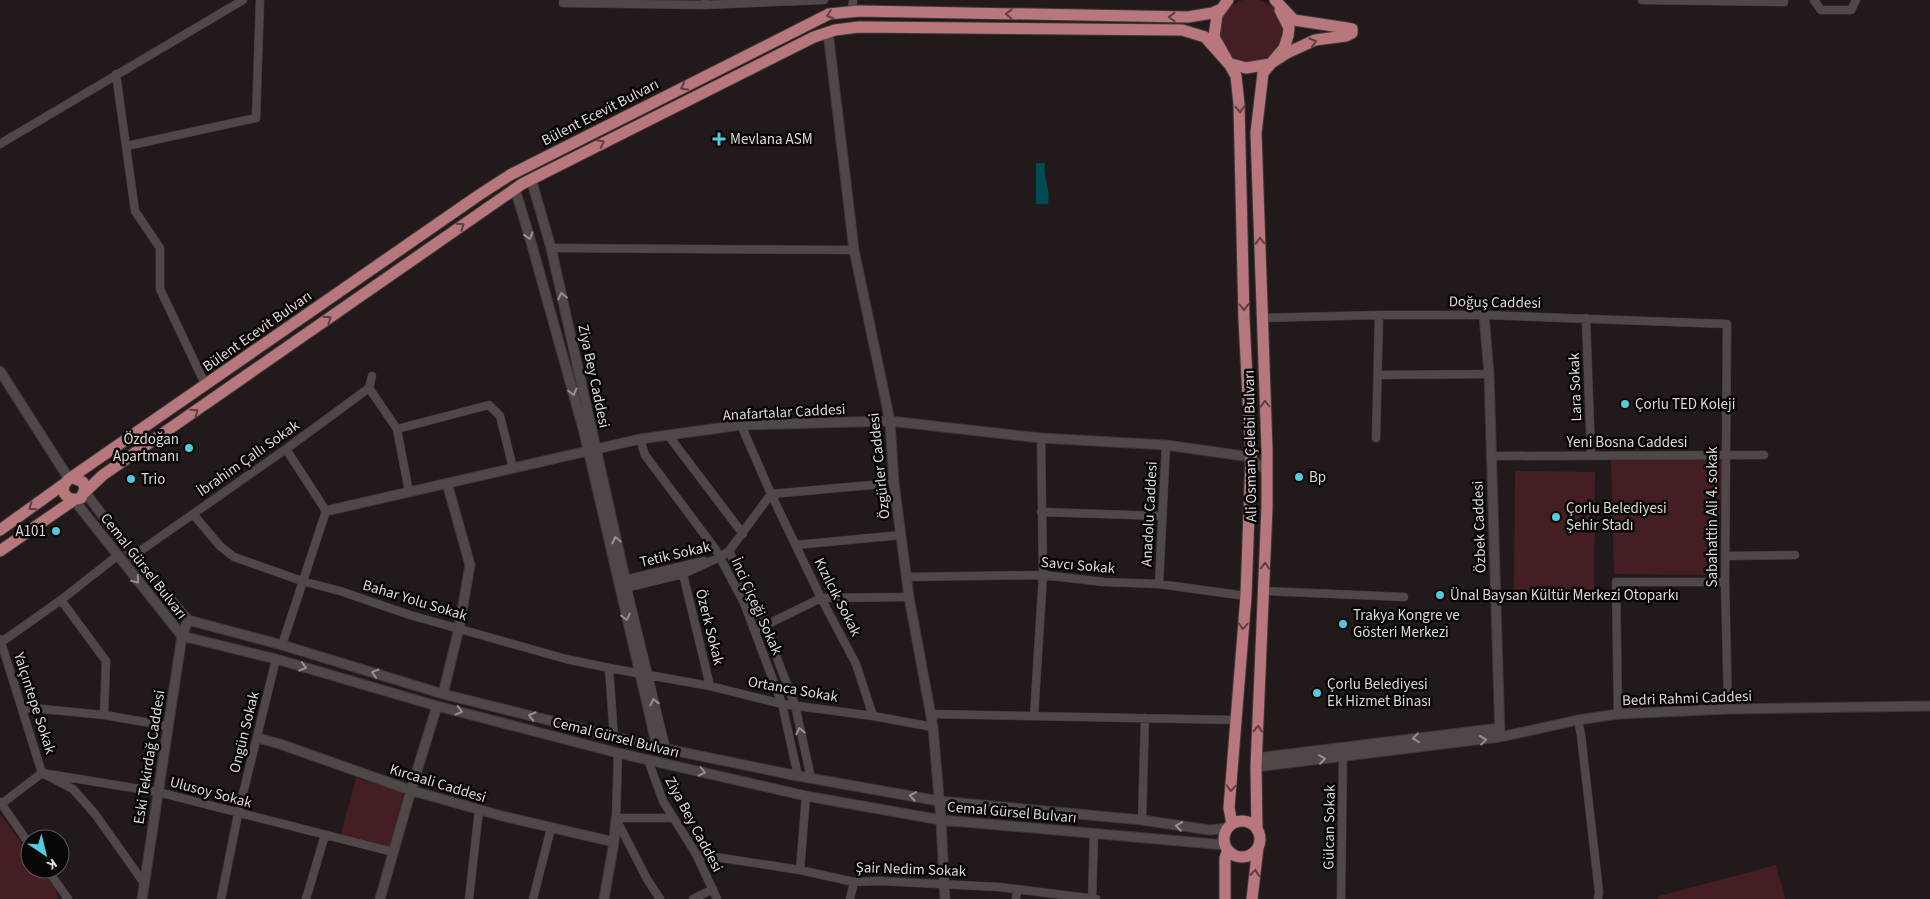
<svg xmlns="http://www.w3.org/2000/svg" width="1930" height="899" viewBox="0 0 1930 899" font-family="'Source Sans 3',sans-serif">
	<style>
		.green { fill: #441e23 }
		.water { fill: #004a54 }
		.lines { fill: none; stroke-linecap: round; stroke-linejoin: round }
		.minor-casing { stroke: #3e3838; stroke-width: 9 }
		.tertiary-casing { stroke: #3e3838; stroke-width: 11 }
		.primary-casing { stroke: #3e3838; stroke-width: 13 }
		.minor { stroke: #504747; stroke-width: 8 }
		.tertiary { stroke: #504747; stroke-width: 9 }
		.primary { stroke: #b8777c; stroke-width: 11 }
		.oneway { stroke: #603e41 }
		.oneway2 { stroke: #979090 }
		.poi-dot { fill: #54cadc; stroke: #090606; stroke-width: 2 }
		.labels { text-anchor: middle; stroke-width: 5; stroke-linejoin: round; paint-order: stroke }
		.street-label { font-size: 15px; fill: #ded8d8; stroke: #090606 }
		.poi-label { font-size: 15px; fill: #ded8d8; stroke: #090606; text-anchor: start }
	</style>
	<rect width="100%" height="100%" fill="#221a1a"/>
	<path class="green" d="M1219 31a32 32 0 1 1 64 0a32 32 0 1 1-64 0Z
		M1611 459 1722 460 1718 575 1614 574Z
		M1515 471 1595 472 1594 596 1514 595Z
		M356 778 404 792 389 848 341 834Z
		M0 814 30 854V869H41L56 890 58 899H0Z
		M1776 865 1785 899H1658L1659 896Z"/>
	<path class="water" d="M1036 163H1045C1043 178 1051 191 1048 204H1036Z"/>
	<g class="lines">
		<defs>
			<path id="minor" d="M1642 0 1784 2
				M1814 0 1821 10H1851L1856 0
				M563 3 704 5 705 0
				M704 5 824 0
				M852 12 853 0
				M116 74 135 211 160 248V289L206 386
				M0 144 243 0
				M127 146 256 118 260 0
				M551 248 854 250
				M1262 318 1379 315H1484L1727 324 1725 582 1728 709
				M1586 318 1591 455
				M1378 375 1489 374
				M369 388 397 429 409 492
				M741 425 771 494 821 598 856 664 873 716
				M397 429 489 405 500 416 513 468
				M668 435 743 534
				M1376 438 1379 315
				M640 439 645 455 716 550 744 603 782 704 798 776
				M1491 456 1764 455
				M1251 457 1267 473
				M771 494 894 483
				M1041 512 1162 516
				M193 514 220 546 234 557 302 581 340 591 410 615 566 659 609 668 710 686 782 704 873 716 933 727
				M796 545 901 535
				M729 551 765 627 795 705 811 778
				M133 556 286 449 369 388 372 376
				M1725 556 1795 555
				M683 574 710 686
				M906 577 1043 575 1104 582 1159 584 1246 596
				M620 581 704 561
				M1159 584 1166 445
				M627 587 666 749
				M622 589 683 574 720 557 729 551 771 494
				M1264 591 1404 597
				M61 600 106 661 104 715
				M760 628 821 598 909 597
				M0 639 42 773 73 789 95 814 144 883
				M0 643 61 600 117 556
				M282 645 326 511 286 449
				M609 668 614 738
				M22 707 104 715 168 726
				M931 714 1236 720
				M1618 714 1616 582H1725
				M1034 716 1043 575 1041 438
				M1578 720 1581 735 1599 892 1598 899
				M618 753 616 818H672
				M648 760 663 801 696 854 717 899
				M0 802 30 845
				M0 805 42 773 158 792 393 852
				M616 819 647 879 660 899
				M1142 820 1145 718
				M696 854 800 870 854 882 879 881 999 887 1096 899
				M47 869 68 899
				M800 870 806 796
				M221 899 238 814 276 659
				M306 899 325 835
				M469 899 479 810
				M533 899 551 828
				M693 899 713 889
				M850 899 854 882
				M1016 899 1017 889
				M1092 899 1094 833
				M1341 899 1343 756"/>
			<path id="tertiary" d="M828 32 854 250 890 421 894 483 909 597 933 727 941 820 945 899
				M531 179 551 248 627 587
				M515 189 531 242 584 432 657 747
				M1484 315 1489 374 1500 737
				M0 371 69 479
				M85 492 133 556 188 620 282 645 443 694 657 747 798 776 939 801 1142 820 1210 830 1227 828
				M74 500 182 636 276 659 437 706 618 753 806 796 941 820 1225 845
				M326 511 640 439 741 425 890 421 1041 438 1166 445 1251 457
				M443 694 459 628 470 565 447 483
				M258 738 280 744 413 791 502 816 614 842
				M1256 758 1500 728
				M1256 767 1500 737 1578 720 1618 714 1728 709 1930 706
				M142 899 182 636 188 620
				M380 899 411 790 437 706
				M604 899 614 842 616 818"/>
			<path id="primary" d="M1228 0 1217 15 1214 37 1236 76 1239 104 1244 319 1251 457 1246 596 1229 808 1232 824
				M73 478 83 482 85 489 81 498C66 503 57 489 69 479L479 195 510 175 829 14 859 11 1188 17 1212 13 1219 10
				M85 492 103 475 522 184 814 37 835 30 859 27 1182 30 1205 37 1228 63 1246 68 1270 64 1287 53 1315 40 1346 36 1352 33V29L1347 28 1294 20 1275 0
				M0 530 64 484
				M0 551 74 500
				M1224 839a18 18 0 1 1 36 0a18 18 0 1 1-36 0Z
				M1257 830 1256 767 1267 507V450L1256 133 1263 73 1284 48 1288 36 1289 28 1280 10
				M1225 899V858L1228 850
				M1252 899 1258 847"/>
		</defs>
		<use href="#minor" class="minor-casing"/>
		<use href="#tertiary" class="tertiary-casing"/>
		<use href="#primary" class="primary-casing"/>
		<use href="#minor" class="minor"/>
		<use href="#tertiary" class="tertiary"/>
		<use href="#primary" class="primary"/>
	</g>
	<defs><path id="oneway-chevron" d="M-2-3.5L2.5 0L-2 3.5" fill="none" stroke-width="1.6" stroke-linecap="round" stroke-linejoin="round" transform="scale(1.25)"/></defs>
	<g class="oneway">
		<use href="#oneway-chevron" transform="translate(1009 14) rotate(-179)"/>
		<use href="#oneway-chevron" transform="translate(830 15) rotate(161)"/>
		<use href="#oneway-chevron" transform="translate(1172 17) rotate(180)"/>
		<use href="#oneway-chevron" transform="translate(1313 42) rotate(-17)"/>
		<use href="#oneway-chevron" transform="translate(684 87) rotate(153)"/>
		<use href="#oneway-chevron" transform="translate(1240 109) rotate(86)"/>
		<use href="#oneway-chevron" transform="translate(601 143) rotate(-27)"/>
		<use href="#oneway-chevron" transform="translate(461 226) rotate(-35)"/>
		<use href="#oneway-chevron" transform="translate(1260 241) rotate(-92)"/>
		<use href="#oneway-chevron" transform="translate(1244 307) rotate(89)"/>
		<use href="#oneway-chevron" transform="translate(328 319) rotate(-35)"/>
		<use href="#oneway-chevron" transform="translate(1265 404) rotate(-92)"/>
		<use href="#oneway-chevron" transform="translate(195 412) rotate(-35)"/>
		<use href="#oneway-chevron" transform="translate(32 507) rotate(145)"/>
		<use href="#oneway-chevron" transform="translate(1265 566) rotate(-88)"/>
		<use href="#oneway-chevron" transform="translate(1243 626) rotate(94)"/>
		<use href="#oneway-chevron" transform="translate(1258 729) rotate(-87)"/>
		<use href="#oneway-chevron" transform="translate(1231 788) rotate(94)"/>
		<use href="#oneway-chevron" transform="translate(1255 873) rotate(-84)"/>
	</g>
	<g class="oneway2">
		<use href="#oneway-chevron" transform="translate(529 236) rotate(73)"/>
		<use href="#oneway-chevron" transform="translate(562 296) rotate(-103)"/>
		<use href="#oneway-chevron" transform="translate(573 392) rotate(75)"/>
		<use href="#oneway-chevron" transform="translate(616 540) rotate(-103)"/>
		<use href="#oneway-chevron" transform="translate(136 580) rotate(51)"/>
		<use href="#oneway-chevron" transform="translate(626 617) rotate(77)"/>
		<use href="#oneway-chevron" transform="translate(303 667) rotate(16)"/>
		<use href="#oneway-chevron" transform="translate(375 673) rotate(-163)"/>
		<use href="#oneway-chevron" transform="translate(654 702) rotate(-104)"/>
		<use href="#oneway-chevron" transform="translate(459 711) rotate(15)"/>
		<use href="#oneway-chevron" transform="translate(532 716) rotate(-166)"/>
		<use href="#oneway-chevron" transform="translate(800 731) rotate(-102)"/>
		<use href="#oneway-chevron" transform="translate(1416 738) rotate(173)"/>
		<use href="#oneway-chevron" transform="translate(1483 740) rotate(-7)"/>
		<use href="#oneway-chevron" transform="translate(1322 759) rotate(-8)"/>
		<use href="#oneway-chevron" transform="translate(702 772) rotate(13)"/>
		<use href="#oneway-chevron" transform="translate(913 796) rotate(-170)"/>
		<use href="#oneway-chevron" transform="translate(1179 826) rotate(-172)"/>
	</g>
	<g class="poi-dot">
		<path d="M716.5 131.5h5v5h5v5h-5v5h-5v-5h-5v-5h5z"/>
		<circle cx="1625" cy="404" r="5"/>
		<circle cx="189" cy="448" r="5"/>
		<circle cx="1299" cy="477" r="5"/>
		<circle cx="131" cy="479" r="5"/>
		<circle cx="1556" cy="517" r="5"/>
		<circle cx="56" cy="531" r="5"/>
		<circle cx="1440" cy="595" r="5"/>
		<circle cx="1343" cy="624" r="5"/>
		<circle cx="1317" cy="693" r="5"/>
	</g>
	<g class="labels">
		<g class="street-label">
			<text transform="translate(600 112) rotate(-27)" y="5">Bülent Ecevit Bulvarı</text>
			<text transform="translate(1495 302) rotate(1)" y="5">Doğuş Caddesi</text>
			<text transform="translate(257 331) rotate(-35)" y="5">Bülent Ecevit Bulvarı</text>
			<text transform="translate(594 376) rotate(78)" y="5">Ziya Bey Caddesi</text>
			<text transform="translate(1575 387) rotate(-92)" y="5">Lara Sokak</text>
			<text transform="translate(784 412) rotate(-3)" y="5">Anafartalar Caddesi</text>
			<text x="1627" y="447">Yeni Bosna Caddesi</text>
			<text transform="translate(1250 446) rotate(-91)" y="5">Ali Osman Çelebi Bulvarı</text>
			<text transform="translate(248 458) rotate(-35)" y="5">İbrahim Çallı Sokak</text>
			<text transform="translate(879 466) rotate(-96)" y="5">Özgürler Caddesi</text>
			<text transform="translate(1149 514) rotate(-87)" y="5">Anadolu Caddesi</text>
			<text transform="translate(1712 517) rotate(-90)" y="5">Sabahattin Ali 4. sokak</text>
			<text transform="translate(1479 527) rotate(-92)" y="5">Özbek Caddesi</text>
			<text transform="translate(675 554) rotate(-13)" y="5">Tetik Sokak</text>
			<text transform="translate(1078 565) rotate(5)" y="5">Savcı Sokak</text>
			<text transform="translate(144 566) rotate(52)" y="5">Cemal Gürsel Bulvarı</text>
			<text transform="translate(838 597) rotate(63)" y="5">Kızılcık Sokak</text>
			<text transform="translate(415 600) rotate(17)" y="5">Bahar Yolu Sokak</text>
			<text transform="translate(757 606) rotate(66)" y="5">İnci Çiçeği Sokak</text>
			<text transform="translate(710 627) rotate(76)" y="5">Özerk Sokak</text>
			<text transform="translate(793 689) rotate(10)" y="5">Ortanca Sokak</text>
			<text transform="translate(1687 698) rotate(-2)" y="5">Bedri Rahmi Caddesi</text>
			<text transform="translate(35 703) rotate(72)" y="5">Yalçıntepe Sokak</text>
			<text transform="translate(244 732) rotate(-76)" y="5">Ongün Sokak</text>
			<text transform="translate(616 737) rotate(14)" y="5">Cemal Gürsel Bulvarı</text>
			<text transform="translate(149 757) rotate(-81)" y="5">Eski Tekirdağ Caddesi</text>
			<text transform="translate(438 783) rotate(17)" y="5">Kırcaali Caddesi</text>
			<text transform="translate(211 792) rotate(15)" y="5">Ulusoy Sokak</text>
			<text transform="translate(1012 812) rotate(5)" y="5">Cemal Gürsel Bulvarı</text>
			<text transform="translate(694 824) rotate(62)" y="5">Ziya Bey Caddesi</text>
			<text transform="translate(1329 827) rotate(-89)" y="5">Gülcan Sokak</text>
			<text transform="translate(911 869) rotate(2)" y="5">Şair Nedim Sokak</text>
		</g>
		<g class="poi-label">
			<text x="730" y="144">Mevlana ASM</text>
			<text x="1635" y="409">Çorlu TED Koleji</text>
			<text x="179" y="444" text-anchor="end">Özdoğan<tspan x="179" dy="17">Apartmanı</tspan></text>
			<text x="1309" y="482">Bp</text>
			<text x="141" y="484">Trio</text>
			<text x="1566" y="513">Çorlu Belediyesi<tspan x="1566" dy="17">Şehir Stadı</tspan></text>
			<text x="46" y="536" text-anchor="end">A101</text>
			<text x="1450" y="600">Ünal Baysan Kültür Merkezi Otoparkı</text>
			<text x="1353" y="620">Trakya Kongre ve<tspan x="1353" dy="17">Gösteri Merkezi</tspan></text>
			<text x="1327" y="689">Çorlu Belediyesi<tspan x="1327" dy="17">Ek Hizmet Binası</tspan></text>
		</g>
	</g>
	<g transform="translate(45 854) rotate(145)"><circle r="24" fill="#090606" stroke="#5e5a5a"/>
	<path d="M0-4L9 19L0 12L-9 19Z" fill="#54cadc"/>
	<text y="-8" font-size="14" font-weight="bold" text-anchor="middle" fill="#ded8d8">K</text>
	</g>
</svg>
